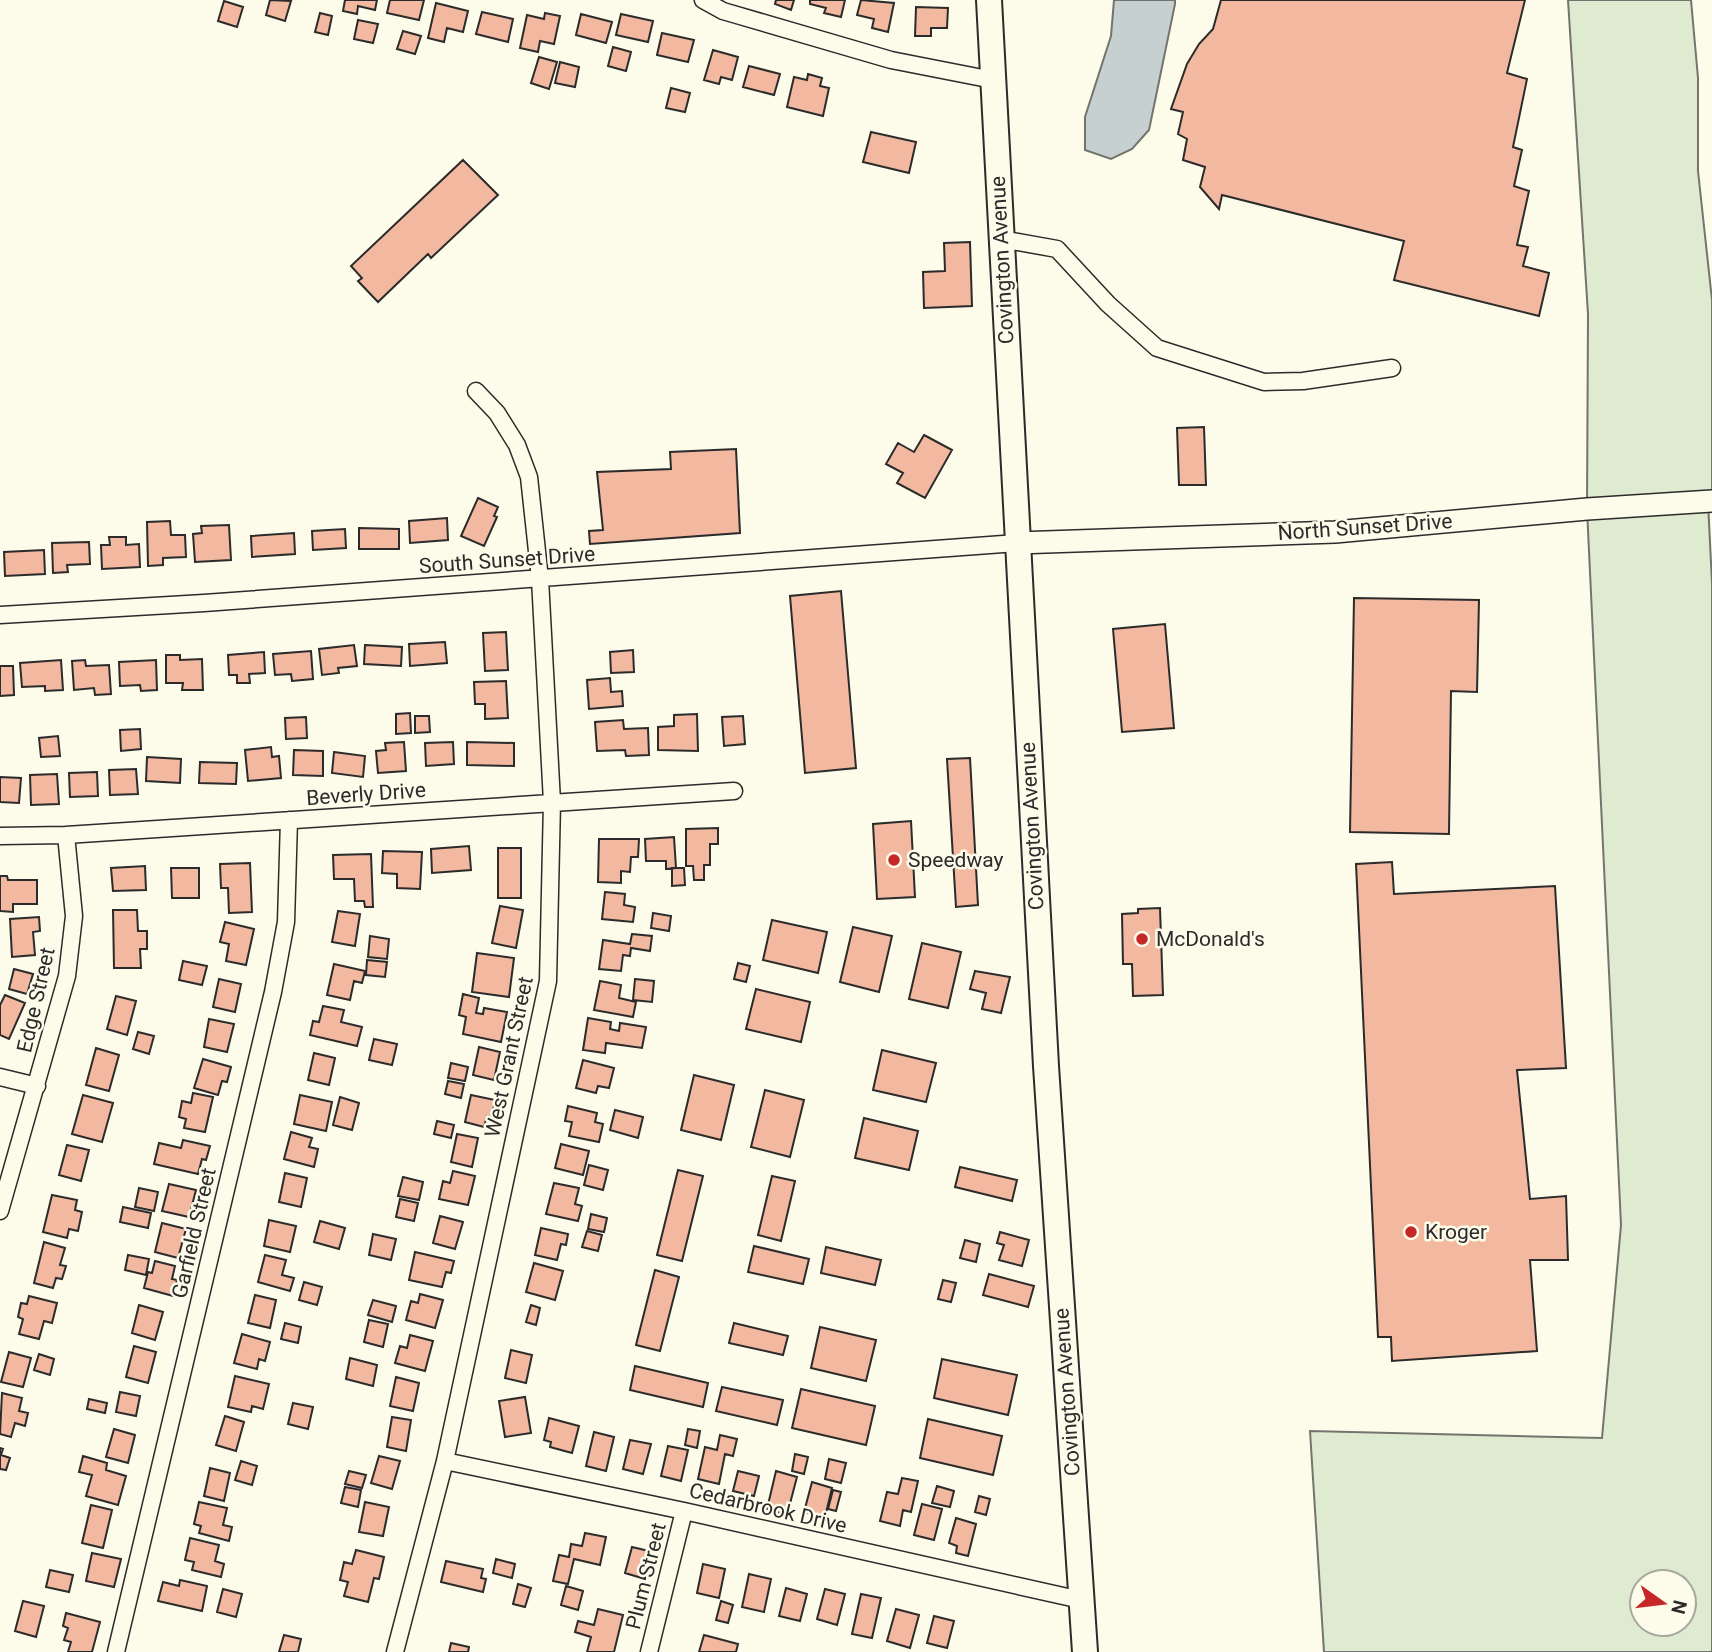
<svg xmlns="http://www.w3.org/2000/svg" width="1712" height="1652" viewBox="0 0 1712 1652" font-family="Roboto,sans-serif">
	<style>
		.green { fill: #deebd1; stroke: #74746e; stroke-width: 2; fill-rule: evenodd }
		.water { fill: #c7d0d0; stroke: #74746e; stroke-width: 2 }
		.building { fill: #f2b8a0; stroke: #2b2b2b; stroke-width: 2 }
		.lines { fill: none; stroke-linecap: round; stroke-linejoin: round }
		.street-casing { stroke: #2b2b2b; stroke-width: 19 }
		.secondary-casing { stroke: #2b2b2b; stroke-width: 24 }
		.primary-casing { stroke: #2b2b2b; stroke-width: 28 }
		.street { stroke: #fdfbea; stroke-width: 16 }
		.secondary { stroke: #fdfbea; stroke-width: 21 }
		.primary { stroke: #fdfbea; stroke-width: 24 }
		.poi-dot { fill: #c62828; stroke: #fdfbea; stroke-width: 2.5 }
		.labels { text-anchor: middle; stroke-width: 5; stroke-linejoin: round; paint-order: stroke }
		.street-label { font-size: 21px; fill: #2b2b2b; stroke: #fdfbea }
		.poi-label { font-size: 21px; fill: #2b2b2b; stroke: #fdfbea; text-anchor: start }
	</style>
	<rect width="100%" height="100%" fill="#fdfbea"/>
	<path class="green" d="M1568 0H1691L1698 78V171L1712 300V501L1708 502 1712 583V1652H1324L1310 1431 1602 1438 1621 1225 1587 509 1588 314ZM1642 1582H1684V1624H1642Z"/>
	<path class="water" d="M1114 0H1175V4L1149 130 1132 149 1111 159 1085 150V117L1111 36Z"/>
	<path class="building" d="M270 0 291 1 285 21 266 15Z
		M345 0H377L375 10 358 6 357 14 343 11Z
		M390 0H424L419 20 387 13Z
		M776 0H794L791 10 775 4Z
		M810 0H845L841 17 824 13 826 8 810 4Z
		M861 0 894 3 888 32 872 28 874 19 857 15Z
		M1221 0H1525L1507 73 1527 79 1513 147 1522 150 1514 186 1529 191 1517 245 1528 247 1523 266 1549 273 1539 316 1394 280 1404 241 1222 195 1219 209 1200 187 1205 167 1183 160 1187 139 1178 134 1183 112 1171 109 1187 64 1199 44 1213 29Z
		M224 1 243 7 237 27 218 21Z
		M436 3 468 11 463 32 447 28 444 42 428 38Z
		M916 7 948 8 947 28H931V36H915Z
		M482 12 513 19 508 42 476 34Z
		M320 13 332 16 328 35 315 32Z
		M545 13 560 16 554 44 540 41 538 52 520 48 527 15 544 19Z
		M581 14 612 22 606 43 576 35Z
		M621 14 653 21 648 42 616 35Z
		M358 20 378 24 373 43 354 39Z
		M403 31 421 36 415 54 397 49Z
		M662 33 694 40 688 62 657 55Z
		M613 47 631 52 626 71 608 66Z
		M713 50 738 57 732 80 721 77 719 84 704 80Z
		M539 57 557 62 549 89 531 83Z
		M560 62 579 67 575 87 555 83Z
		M749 66 780 74 774 95 743 87Z
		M808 74 822 78 820 86 829 88 823 116 787 107 794 77 807 80Z
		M671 88 690 93 685 112 666 108Z
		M871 132 916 142 909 173 863 162Z
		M463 160 498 195 431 258 428 254 378 302 358 281 362 278 351 266Z
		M970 242 972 306 924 308 923 272 945 271 944 243Z
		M1204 427 1206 485H1179L1177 428Z
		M924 435 952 450 925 498 897 483 903 473 886 464 898 443 914 452Z
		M736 449 740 533 590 544 589 531 603 530 597 472 671 469 670 452Z
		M478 498 498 507 494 516 497 517 484 546 461 536Z
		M447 518 448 540 410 543 409 521Z
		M170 521 171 535H185L186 557 163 558V565L148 566 147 522Z
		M229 525 231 560 195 562 193 534 202 533 201 526Z
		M359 528 399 529V549H359Z
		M345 529 346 548 313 550 312 531Z
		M294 533 295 554 252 557 251 536Z
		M109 537H126V545L139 544 140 567 102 569 101 545H110Z
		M89 542 90 564 67 565 68 572 53 573 52 543Z
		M44 550 45 574 5 576 4 552Z
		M841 591 856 768 805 773 790 596Z
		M1354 598 1479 600 1477 692 1451 691 1449 834 1350 832Z
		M1165 624 1174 728 1122 732 1113 629Z
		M506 632 508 670 485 671 483 633Z
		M445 642 447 663 410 666 409 644Z
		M354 645 357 666 338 668 339 673 322 675 319 649Z
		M365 645 402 647 401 666 364 664Z
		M633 650 634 672 611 673 610 652Z
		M311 651 313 679 292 681 291 674 275 675 273 654Z
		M264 652 265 673 249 674 250 683H237V675H229L228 655Z
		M166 655H180V660L202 659 203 690H182L183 683H166Z
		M61 660 63 690 45 691V686L22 687 20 663Z
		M85 660 86 666 109 665 111 694 95 695 94 688 74 690 72 661Z
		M156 660 157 690 141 691 140 685 120 686 119 662Z
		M0 666H13L14 695 0 696Z
		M610 678 611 692 622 691 623 706 589 709 587 680Z
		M506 681 508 718 485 719V704H475L474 682Z
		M410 713 411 733 396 734V714Z
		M697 714 698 751 658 750V727L674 726V715Z
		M415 716H429L430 732 415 733Z
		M743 716 745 744 724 746 722 717Z
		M306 717 307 738 286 739 285 718Z
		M623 720 624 729 648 728 649 755 626 756 625 750 597 751 595 722Z
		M140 729 141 749 121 751 120 730Z
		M58 736 60 756 41 757 39 738Z
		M404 742 406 771 378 773 376 751 386 750 385 743Z
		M453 742 454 764 426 766 425 743Z
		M467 742 514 743V766L467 765Z
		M271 747 272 757 279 756 281 778 248 781 245 750Z
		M294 750 323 751V776L293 775Z
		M334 752 365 756 363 777 332 773Z
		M147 757 181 759 180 783 146 781Z
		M970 758 978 905 956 907 947 759Z
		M200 762 237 763 236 784 199 783Z
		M136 769 138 794 110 795 109 770Z
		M97 772 98 796 70 797 69 773Z
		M57 774 59 804 31 805 30 775Z
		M0 777 21 778 19 803 0 802Z
		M911 821 915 897 877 899 873 824Z
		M718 828V844H710V865H704V880H694L693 866H686V829Z
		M674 837 676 868 666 869V861H646L645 839Z
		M599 839H639L638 857H631L630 872 621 871V883L598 882Z
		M469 846 471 870 432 873 431 849Z
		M498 848H521V898H498Z
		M383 851 422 852 420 889 397 888V874L382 873Z
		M371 854 373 907H365L364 901H355L354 879H334L333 855Z
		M1392 862 1394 894 1555 886 1566 1068 1517 1070 1530 1199 1566 1196 1568 1260H1530L1537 1351 1392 1361 1391 1337H1378L1356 864Z
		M250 863 252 912 229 913 228 888H221L220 864Z
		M145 866 146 890 113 891 111 868Z
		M171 868H199V898H172Z
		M672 868H684L685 885 672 886Z
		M0 876H7L8 880H37V904H13V912L0 911Z
		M605 892 625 894 624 905 635 907 633 922 602 919Z
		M500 906 523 910 516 948 492 943Z
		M1160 908 1163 995 1133 996 1132 964H1123L1122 914 1138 913V909Z
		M113 910H137L138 931H147V949H140L141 968H114Z
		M338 911 360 914 355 946 332 942Z
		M653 913 671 916 669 931 651 928Z
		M39 917 40 931 33 932 35 955 12 957 10 919Z
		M772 920 827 932 818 973 763 960Z
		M225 922 254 929 246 965 226 961 229 944 220 942Z
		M853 927 892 936 879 992 840 982Z
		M632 934 652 936 650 951 631 948 630 956 623 955 621 971 599 969 603 940 630 944Z
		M370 936 389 939 387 959 368 957Z
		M922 943 961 952 948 1008 909 999Z
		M477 953 514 958 509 997 472 992Z
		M367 960 387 962 385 977 366 975Z
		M183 961 207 966 202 985 179 980Z
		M738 963 750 966 746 982 734 979Z
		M334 964 365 971 362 983 354 981 350 1000 327 995Z
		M14 969 33 974 27 994 9 989Z
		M975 971 1010 977 1001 1013 982 1009 986 993 970 989Z
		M219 979 241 984 235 1012 213 1007Z
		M635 979 654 981 652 1002 633 1000Z
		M600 981 621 985 619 998 636 1002 633 1017 594 1010Z
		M756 989 810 1002 801 1042 746 1029Z
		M463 994 479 998 476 1013 483 1014 484 1008 507 1012 501 1042 463 1034 466 1017 459 1015Z
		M5 995 25 1003 9 1039 0 1035V1005Z
		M116 996 136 1001 127 1035 107 1029Z
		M323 1006 344 1010 341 1022 362 1027 357 1046 310 1035 313 1021 319 1022Z
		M588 1018 611 1022 610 1029 619 1031 620 1023 646 1027 642 1048 606 1043 605 1053 583 1050Z
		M209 1019 234 1024 227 1052 204 1047Z
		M138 1032 154 1036 149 1054 133 1049Z
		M374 1039 397 1044 392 1065 369 1060Z
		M479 1047 500 1052 494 1080 473 1075Z
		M96 1048 119 1055 109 1091 86 1085Z
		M882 1050 936 1063 926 1102 873 1090Z
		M314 1053 335 1058 329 1085 308 1080Z
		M203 1059 231 1067 227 1082 222 1081 218 1095 194 1088Z
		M583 1060 614 1068 609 1088 598 1086 596 1093 576 1088Z
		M451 1063 468 1067 465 1081 448 1078Z
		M694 1075 734 1085 721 1140 681 1130Z
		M448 1081 464 1084 461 1098 445 1094Z
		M765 1090 804 1100 790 1157 751 1147Z
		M193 1093 213 1097 205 1132 184 1128 186 1119 179 1117 182 1101 191 1103Z
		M83 1095 113 1103 102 1142 72 1134Z
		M300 1095 332 1102 326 1131 294 1124Z
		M471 1095 495 1100 492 1117 487 1116 484 1127 465 1122Z
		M340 1097 359 1103 352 1130 333 1125Z
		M568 1106 597 1113 595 1122 603 1124 599 1142 569 1136 572 1122 565 1121Z
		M615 1110 643 1117 638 1138 610 1130Z
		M864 1118 918 1131 909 1170 855 1158Z
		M437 1121 454 1125 451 1138 434 1134Z
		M291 1132 312 1138 309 1147 318 1149 314 1167 284 1159Z
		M457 1134 478 1138 472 1167 451 1162Z
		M183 1140 210 1146 206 1160 202 1159 198 1174 154 1164 159 1143 181 1148Z
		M561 1144 589 1151 583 1175 555 1168Z
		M67 1145 89 1150 81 1181 59 1175Z
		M589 1165 608 1170 603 1190 584 1185Z
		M960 1167 1017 1180 1012 1201 955 1187Z
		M678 1170 703 1176 682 1261 657 1255Z
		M453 1171 475 1176 468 1205 439 1199 443 1181 450 1183Z
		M285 1173 307 1178 301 1207 279 1202Z
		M772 1176 795 1181 781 1241 758 1235Z
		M403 1177 423 1182 419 1200 398 1196Z
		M554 1183 579 1188 575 1204 582 1206 578 1221 546 1214Z
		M169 1184 196 1190 189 1217 162 1211Z
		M139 1188 158 1192 154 1211 135 1207Z
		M52 1195 77 1200 75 1210 82 1212 78 1231 69 1229 67 1238 43 1232Z
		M400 1199 418 1203 414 1221 396 1217Z
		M123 1207 151 1213 148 1228 120 1222Z
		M591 1214 607 1218 604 1232 588 1229Z
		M440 1216 463 1222 455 1249 433 1243Z
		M269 1220 296 1226 290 1252 264 1246Z
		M320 1221 345 1228 339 1249 314 1242Z
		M162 1223 186 1229 178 1258 155 1252Z
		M541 1228 568 1234 566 1245 561 1244 557 1260 535 1255Z
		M587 1231 602 1235 598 1251 582 1247Z
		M1000 1232 1029 1240 1022 1266 999 1260 1004 1245 997 1243Z
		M373 1234 396 1239 391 1260 369 1255Z
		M965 1240 980 1244 976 1262 960 1258Z
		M44 1242 65 1248 60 1265 66 1266 62 1279 56 1278 53 1288 34 1283Z
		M754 1246 809 1259 803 1284 748 1272Z
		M826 1247 881 1260 875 1285 821 1273Z
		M415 1252 454 1261 451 1273 446 1272 442 1287 409 1280Z
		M128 1255 149 1259 146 1275 125 1270Z
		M265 1255 286 1260 282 1275 294 1278 290 1291 258 1282Z
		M155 1261 175 1266 172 1279 177 1280 173 1296 144 1288 148 1272 152 1273Z
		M534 1263 563 1271 555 1300 526 1292Z
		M655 1270 679 1277 660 1351 636 1345Z
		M989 1274 1034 1286 1028 1307 983 1295Z
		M943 1280 956 1283 951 1302 938 1299Z
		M304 1282 322 1287 317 1305 299 1300Z
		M420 1294 443 1300 435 1328 406 1320 411 1301 418 1303Z
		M255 1295 276 1300 270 1328 248 1323Z
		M29 1296 57 1303 52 1323 44 1321 39 1339 19 1334 23 1319 18 1317 21 1303 27 1304Z
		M373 1300 396 1306 392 1322 368 1315Z
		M139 1305 163 1312 155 1340 132 1333Z
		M531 1305 540 1308 536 1325 526 1322Z
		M369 1320 388 1324 383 1347 364 1342Z
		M285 1323 301 1327 298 1343 281 1339Z
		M734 1323 788 1336 783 1355 729 1343Z
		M820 1327 876 1340 866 1381 811 1368Z
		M242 1334 270 1342 265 1361 259 1359 257 1369 234 1363Z
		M410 1335 433 1341 425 1371 395 1363 400 1346 407 1348Z
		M134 1346 156 1352 148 1383 126 1377Z
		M511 1350 532 1355 526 1383 505 1378Z
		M9 1352 31 1358 23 1387 1 1382Z
		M39 1354 54 1359 50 1375 34 1370Z
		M350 1358 377 1365 373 1386 346 1379Z
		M942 1359 1017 1375 1008 1415 934 1398Z
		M635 1366 708 1383 703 1407 630 1390Z
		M235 1376 269 1384 263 1409 252 1406 251 1412 228 1407Z
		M396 1377 419 1383 413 1411 390 1406Z
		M722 1387 783 1400 777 1425 716 1411Z
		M801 1389 875 1406 866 1445 792 1428Z
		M120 1392 140 1396 136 1416 116 1412Z
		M2 1393 22 1398 19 1411 28 1413 25 1426 15 1423 11 1437 0 1434Z
		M525 1397 531 1433 505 1437 499 1401Z
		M89 1399 107 1403 105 1413 87 1409Z
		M293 1403 313 1407 308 1429 288 1424Z
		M225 1416 244 1422 236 1451 216 1445Z
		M392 1417 411 1420 406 1451 387 1447Z
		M549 1418 579 1426 572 1453 550 1447 551 1442 544 1440Z
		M928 1419 1002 1436 993 1475 920 1458Z
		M114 1429 135 1435 128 1463 106 1457Z
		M688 1429 700 1431 697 1448 685 1445Z
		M594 1432 614 1437 606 1471 586 1466Z
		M720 1435 737 1439 733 1456 725 1454 719 1484 698 1479 705 1447 717 1450Z
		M630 1440 651 1444 643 1474 623 1469Z
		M668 1446 688 1450 681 1481 661 1476Z
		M0 1448 3 1449 1 1455 10 1458 6 1470 0 1469Z
		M795 1454 808 1457 804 1474 792 1471Z
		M83 1456 107 1463 106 1470 126 1476 118 1505 86 1496 92 1475 79 1472Z
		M379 1456 400 1461 392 1489 371 1483Z
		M829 1459 846 1463 841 1483 825 1479Z
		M241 1461 257 1466 252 1485 235 1480Z
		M210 1468 230 1473 224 1501 204 1496Z
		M349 1471 366 1475 362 1488 345 1484Z
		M738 1471 759 1476 754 1496 733 1491Z
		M776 1471 797 1477 787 1515 767 1509Z
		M902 1478 918 1481 911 1512 903 1510 900 1526 880 1521 887 1492 898 1494Z
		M812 1482 832 1488 825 1517 804 1512Z
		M937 1486 954 1491 950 1507 932 1503Z
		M345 1487 361 1490 358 1507 341 1503Z
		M833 1490 841 1492 836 1511 828 1509Z
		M979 1496 990 1499 986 1515 975 1512Z
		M199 1502 227 1508 223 1525 232 1527 229 1541 199 1533 201 1526 194 1524Z
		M365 1502 389 1507 383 1536 359 1532Z
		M922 1504 942 1509 934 1540 914 1535Z
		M91 1505 112 1510 103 1548 82 1543Z
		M956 1518 976 1524 968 1556 956 1553 957 1546 949 1543Z
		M585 1533 606 1537 600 1565 574 1559 568 1584 553 1581 559 1555 569 1557 571 1544 582 1546Z
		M190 1538 219 1545 215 1561 224 1564 221 1577 192 1570 194 1562 185 1560Z
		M632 1547 653 1552 645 1579 625 1573Z
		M356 1550 384 1557 379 1579 374 1578 368 1602 344 1596 348 1582 340 1580 344 1562 352 1564Z
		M92 1553 121 1559 114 1587 86 1581Z
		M496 1559 515 1564 512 1578 493 1573Z
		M446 1561 483 1569 481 1578 486 1579 483 1592 441 1582Z
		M703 1564 725 1569 719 1598 697 1593Z
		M50 1570 73 1575 69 1592 46 1587Z
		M749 1574 771 1579 764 1612 742 1607Z
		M180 1580 207 1586 202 1611 158 1601 163 1582 179 1586Z
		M518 1584 531 1588 525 1607 513 1604Z
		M566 1586 583 1591 578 1610 561 1605Z
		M786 1588 807 1594 800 1621 779 1616Z
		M223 1589 242 1594 236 1617 217 1612Z
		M825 1589 845 1594 837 1625 817 1619Z
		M861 1594 881 1598 872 1638 852 1634Z
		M23 1601 44 1606 36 1637 15 1631Z
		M721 1601 733 1605 728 1623 716 1620Z
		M598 1609 623 1615 614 1652H587L591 1637 575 1632 578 1621 594 1625Z
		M896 1609 919 1615 910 1648 887 1641Z
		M66 1613 100 1622 92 1652H68L71 1642 64 1640 68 1628 63 1626Z
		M934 1616 954 1621 947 1648 927 1643Z
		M284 1635 301 1639 298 1652H279Z
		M704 1635 738 1644 736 1652H699Z
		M451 1643 469 1647 468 1652H449Z"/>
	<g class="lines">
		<defs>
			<path id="street" d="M703 0 723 11 891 60 993 80
				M1001 239 1057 249 1108 304 1157 348 1264 382 1303 381 1392 368
				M0 615 204 603 1017 543
				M0 836 66 835 734 791
				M0 1077 37 1086
				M0 1211 67 976 74 916 66 835
				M445 1461 684 1511 1081 1600
				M116 1652 273 992 286 922 289 820
				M395 1652 445 1461 548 981 552 802 540 579 529 477 517 445 497 413 476 391
				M649 1652 684 1511"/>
			<path id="secondary" d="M1017 543 1335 532 1587 509 1712 501"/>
			<path id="primary" d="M989 0 1046 1066 1085 1652"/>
		</defs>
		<use href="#street" class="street-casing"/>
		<use href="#secondary" class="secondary-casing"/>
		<use href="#primary" class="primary-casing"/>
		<use href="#street" class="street"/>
		<use href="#secondary" class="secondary"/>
		<use href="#primary" class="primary"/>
	</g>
	<g class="poi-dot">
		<circle cx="894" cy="860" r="7"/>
		<circle cx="1142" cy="939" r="7"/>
		<circle cx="1411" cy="1232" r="7"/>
	</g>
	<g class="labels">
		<g class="street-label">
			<text transform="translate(1002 260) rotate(-93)" y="7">Covington Avenue</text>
			<text transform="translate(1365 527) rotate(-4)" y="7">North Sunset Drive</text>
			<text transform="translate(507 560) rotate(-4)" y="7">South Sunset Drive</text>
			<text transform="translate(366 794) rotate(-4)" y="7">Beverly Drive</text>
			<text transform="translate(1032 826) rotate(-93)" y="7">Covington Avenue</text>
			<text transform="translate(36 1000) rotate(-77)" y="7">Edge Street</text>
			<text transform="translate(509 1057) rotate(-78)" y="7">West Grant Street</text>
			<text transform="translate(194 1233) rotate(-77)" y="7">Garfield Street</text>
			<text transform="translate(1067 1392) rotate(-94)" y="7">Covington Avenue</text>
			<text transform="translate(768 1508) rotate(13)" y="7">Cedarbrook Drive</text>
			<text transform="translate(646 1576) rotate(-76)" y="7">Plum Street</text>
		</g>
		<g class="poi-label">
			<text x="908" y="867">Speedway</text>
			<text x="1156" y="946">McDonald's</text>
			<text x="1425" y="1239">Kroger</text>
		</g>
	</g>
	<g transform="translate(1663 1603) rotate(104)"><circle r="33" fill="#fdfbea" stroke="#a9a89e" stroke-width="2"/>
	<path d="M0-5L12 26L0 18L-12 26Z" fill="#c62828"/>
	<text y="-10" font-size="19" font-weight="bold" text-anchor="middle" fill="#2b2b2b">N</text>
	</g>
</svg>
